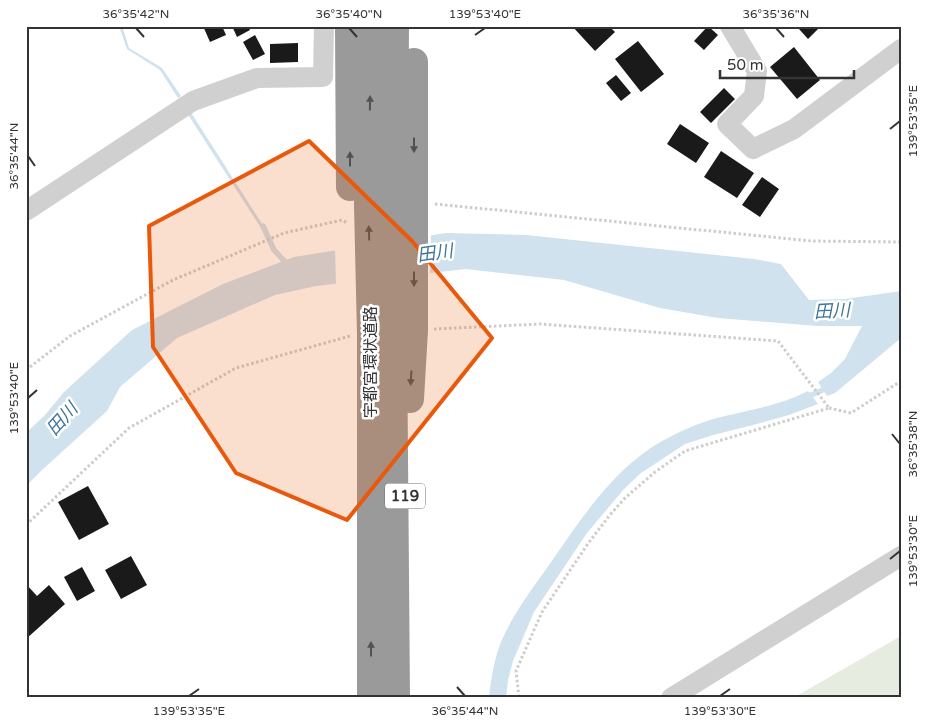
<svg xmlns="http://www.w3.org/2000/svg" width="927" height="724" viewBox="0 0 927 724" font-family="'Varela Round','Noto Sans JP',sans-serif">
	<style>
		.green { fill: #e6ecdf }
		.water { fill: #cfe2ee }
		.pier { fill: #fff }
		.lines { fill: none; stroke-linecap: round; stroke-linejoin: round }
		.stream { stroke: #cfe2ee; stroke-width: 5.5 }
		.building { fill: #1a1a1a }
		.path { stroke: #cdcdcd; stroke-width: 3; stroke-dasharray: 2.5 2.5; stroke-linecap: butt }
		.street { stroke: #d0d0d0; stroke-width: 20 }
		.highway { stroke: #9a9a9a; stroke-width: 28 }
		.oneway { fill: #525252 }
		.marked { fill: #e8590c; fill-opacity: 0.2; stroke: #e8590c; stroke-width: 4; stroke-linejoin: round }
		.ticks { fill: none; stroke: #333; stroke-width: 2 }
		.labels { text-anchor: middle; stroke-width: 5; stroke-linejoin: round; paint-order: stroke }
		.shield { fill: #fff; stroke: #707070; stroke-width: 1 }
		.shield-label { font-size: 15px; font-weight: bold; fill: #333 }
		.street-label { font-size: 16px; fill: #333; stroke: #fff }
		.water-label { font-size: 18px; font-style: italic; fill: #3f7597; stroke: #fff }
		.neatline { fill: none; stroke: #333; stroke-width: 2 }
		.ticks-label { font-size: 12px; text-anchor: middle; fill: #333 }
	</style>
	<rect width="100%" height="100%" fill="#fff"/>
	<path class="green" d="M901 636V698H793Z"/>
	<path class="water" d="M119 26H122L129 48 162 68 181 96 178 98 160 70 127 49Z
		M190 111 264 227 268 230 265 231 261 228 187 113Z
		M446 233 526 235 754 259 781 264 809 300 845 299 901 291V338L835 393 827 396 818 382 831 373 845 359 862 326H817L718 318 660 308 564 280 466 269 316 286 275 295 177 338 120 387 107 411 42 470 26 486V433L45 415 64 392 132 330 223 284 294 257Z
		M808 391 818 404 789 415 753 425 713 435 685 444 641 473 624 489 587 533 534 612 513 661 508 680 506 698H489C491 680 494 659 501 642 513 614 532 589 549 565 581 519 616 464 668 438 683 430 701 422 717 418 748 410 779 406 808 391Z"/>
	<path class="pier" d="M431 233 430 275 336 286 335 248Z"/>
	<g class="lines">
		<path class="stream" d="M263 226 274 250 289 266
			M804 398 830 387"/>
	</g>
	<path class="building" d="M203 26H222L226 35 210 42Z
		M232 26H248L250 30 237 37Z
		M572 26H609L615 32 595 51Z
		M708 26 718 35 704 50 694 41Z
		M802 26H821L808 39 799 29Z
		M255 35 265 54 253 60 243 42Z
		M638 41 664 74 641 92 615 59Z
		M298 43V62L270 63V44Z
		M794 47 820 80 797 99 770 67Z
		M616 75 631 93 621 101 606 83Z
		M724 88 735 99 711 123 700 112Z
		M680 124 709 143 696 163 667 144Z
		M721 151 754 173 737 198 704 177Z
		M762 177 779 189 760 217 742 205Z
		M88 486 109 524 79 540 58 502Z
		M131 556 147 585 121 599 105 570Z
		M82 567 95 591 77 601 64 577Z
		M26 584 37 596 49 585 65 604 26 639Z"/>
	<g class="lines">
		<path class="path" d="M435 204 812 241 901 242
			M434 329 540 324 778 341 829 408 685 451 655 472 625 498 609 516 587 545 542 612 516 671 519 698
			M26 370 70 336 173 280 284 233 342 220 347 223
			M829 408 851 413 901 381
			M26 525 129 428 236 368 350 336"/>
		<path class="street" d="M730 26 757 71 754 96 727 124 753 149 794 129 901 49
			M26 211 193 101 257 78 323 77 324 26
			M671 698 901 556"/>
		<path class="highway" d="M349 26 350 187
			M371 26 368 205 371 334V698
			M395 26 393 331 396 698
			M410 399 414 330V62"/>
	</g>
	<defs><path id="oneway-solid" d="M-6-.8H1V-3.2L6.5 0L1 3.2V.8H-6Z" transform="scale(1.25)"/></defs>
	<g class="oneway">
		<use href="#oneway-solid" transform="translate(370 103) rotate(-89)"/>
		<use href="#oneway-solid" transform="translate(414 145) rotate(90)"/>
		<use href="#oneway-solid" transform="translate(350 159) rotate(-90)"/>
		<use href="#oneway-solid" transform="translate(369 233) rotate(-91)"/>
		<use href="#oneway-solid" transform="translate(414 279) rotate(90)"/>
		<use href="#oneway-solid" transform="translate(411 378) rotate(93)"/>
		<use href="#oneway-solid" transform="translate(371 649) rotate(-90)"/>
	</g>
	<path class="marked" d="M309 141 412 241 492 338 347 520 236 473 153 347 149 226Z"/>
	<path class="ticks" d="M136 28 144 37M349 28 357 37M776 28 784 37M475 35 485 28M890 129 900 121M28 156 35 166M28 398 37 390M892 434 900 444M890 559 900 551M457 687 465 696M189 696 199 689M720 696 730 689"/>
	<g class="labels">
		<rect class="shield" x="385" y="483.5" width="40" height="25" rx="4"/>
		<g class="shield-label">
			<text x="405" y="501">119</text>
		</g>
		<g class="street-label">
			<text transform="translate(370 362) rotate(-90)" y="6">宇都宮環状道路</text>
		</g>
		<g class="water-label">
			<text transform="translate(435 253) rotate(-8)" y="6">田川</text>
			<text transform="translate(832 311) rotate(-3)" y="6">田川</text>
			<text transform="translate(62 419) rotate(-48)" y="6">田川</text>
		</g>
	</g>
	<rect width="927" height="724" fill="none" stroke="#ffffff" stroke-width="55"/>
	<path d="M720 70v8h134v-8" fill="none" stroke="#333333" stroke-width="2.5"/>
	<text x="727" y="70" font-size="15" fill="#333333" stroke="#ffffff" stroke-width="4" paint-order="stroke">50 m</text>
	<rect x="28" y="28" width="872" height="668" class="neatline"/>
	<g class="ticks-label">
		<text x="136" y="18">36°35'42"N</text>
		<text x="349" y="18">36°35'40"N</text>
		<text x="485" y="18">139°53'40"E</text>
		<text x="776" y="18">36°35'36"N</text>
		<text transform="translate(913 121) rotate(-90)" y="4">139°53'35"E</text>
		<text transform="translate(14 156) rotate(-90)" y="4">36°35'44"N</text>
		<text transform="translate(14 398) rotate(-90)" y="4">139°53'40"E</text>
		<text transform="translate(913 444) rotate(-90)" y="4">36°35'38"N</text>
		<text transform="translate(913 551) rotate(-90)" y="4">139°53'30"E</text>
		<text x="189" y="715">139°53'35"E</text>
		<text x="465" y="715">36°35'44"N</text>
		<text x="720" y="715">139°53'30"E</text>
	</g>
</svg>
